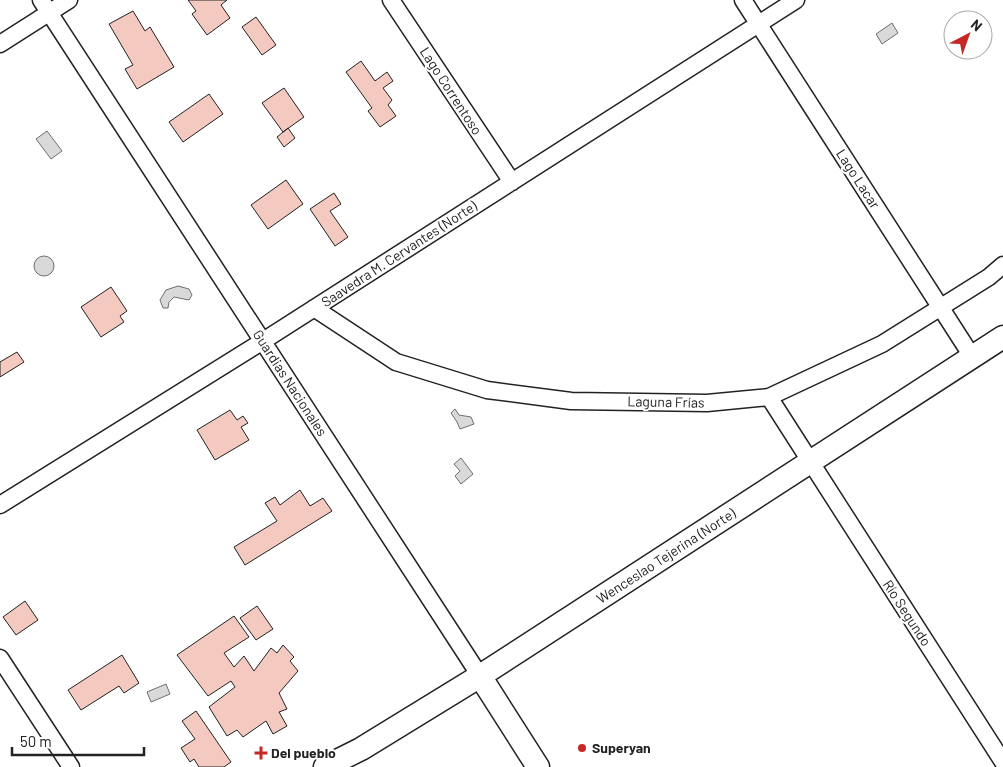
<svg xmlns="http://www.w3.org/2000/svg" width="1003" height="767" viewBox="0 0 1003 767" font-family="Barlow,sans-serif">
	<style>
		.water { fill: #d9d9d9; stroke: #6f6f6f }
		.building { fill: #f3c9c0; stroke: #222 }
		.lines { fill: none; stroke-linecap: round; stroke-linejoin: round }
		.minor-casing { stroke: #222; stroke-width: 19 }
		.secondary-casing { stroke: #222; stroke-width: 25 }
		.minor { stroke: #fff; stroke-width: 16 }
		.secondary { stroke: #fff; stroke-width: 22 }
		.poi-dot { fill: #c62828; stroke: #fff; stroke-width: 2 }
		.labels { text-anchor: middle; stroke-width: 4; stroke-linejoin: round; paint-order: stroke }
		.street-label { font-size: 14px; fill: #222; stroke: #fff }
		.poi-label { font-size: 14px; font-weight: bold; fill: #222; stroke: #fff; text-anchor: start }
	</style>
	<rect width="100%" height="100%" fill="#fff"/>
	<path class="water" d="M892 23 898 33 882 44 876 34Z
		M47 131 62 151 51 159 36 139Z
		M34 266a10 10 0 1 1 20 0a10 10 0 1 1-20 0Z
		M178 286 189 289 192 295 189 300 174 297 169 302 168 308H163L160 300 166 290Z
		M455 409 459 415 471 417 474 424 460 429 457 422 451 413Z
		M461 458 473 474 461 484 455 476 460 471 454 464Z
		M166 684 170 694 151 702 147 692Z"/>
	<path class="building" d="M188 0H227L221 5 230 18 207 35 192 14 196 11Z
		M133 11 145 31 150 27 174 67 137 89 125 69 133 65 109 24Z
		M256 17 276 45 262 55 242 27Z
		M361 61 375 81 387 72 393 81 383 88 392 100 388 105 396 116 380 127 368 111 372 108 346 72Z
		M284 88 304 117 283 132 262 103Z
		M209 94 223 114 183 142 169 122Z
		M288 128 295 138 284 147 277 137Z
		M286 180 303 204 268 229 251 205Z
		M334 193 341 204 330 211 348 237 335 246 310 209Z
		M111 287 127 311 120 316 124 322 101 337 81 307Z
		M17 352 24 362 0 377V362Z
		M230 410 237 420 243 416 248 423 241 427 249 440 215 460 197 430Z
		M300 490 310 506 323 498 332 511 245 565 234 547 277 521 265 503 275 497 280 505Z
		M25 601 38 620 16 635 3 617Z
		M257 606 273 629 256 640 240 618Z
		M234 616 249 637 224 653 234 667 244 656 254 671 271 648 277 653 283 645 294 657 290 661 298 671 279 693 287 709 279 712 287 726 273 734 266 721 243 737 237 730 227 736 209 707 235 687 231 681 208 696 177 655Z
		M122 655 139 683 124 693 119 686 81 710 68 690Z
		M196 711 231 762 224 767H199L194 759 190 762 181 748 195 739 182 721Z"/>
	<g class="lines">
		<defs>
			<path id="minor" d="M41 0 480 676
				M391 0 512 182
				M743 0 973 358
				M0 44 69 0
				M314 308 396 362 487 390 571 401 707 403 769 397 882 344 989 277 1003 265
				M769 397 1003 762
				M0 505 263 341 796 0
				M0 658 71 767"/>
			<path id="secondary" d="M480 676 538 767
				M325 767 361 749 480 676 1003 337"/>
		</defs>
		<use href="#minor" class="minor-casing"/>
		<use href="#secondary" class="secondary-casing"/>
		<use href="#minor" class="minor"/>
		<use href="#secondary" class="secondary"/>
	</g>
	<g class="poi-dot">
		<circle cx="582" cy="748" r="5"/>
		<path d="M258.5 745.5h5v5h5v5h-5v5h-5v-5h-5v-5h5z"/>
	</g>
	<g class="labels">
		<g class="street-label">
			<text transform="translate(451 91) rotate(57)" y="5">Lago Correntoso</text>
			<text transform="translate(858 179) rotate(57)" y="5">Lago Lacar</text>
			<text transform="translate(399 254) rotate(-33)" y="5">Saavedra M. Cervantes (Norte)</text>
			<text transform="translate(290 383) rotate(57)" y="5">Guardias Nacionales</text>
			<text transform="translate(666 402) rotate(1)" y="5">Laguna Frías</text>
			<text transform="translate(666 556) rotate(-33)" y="5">Wenceslao Tejerina (Norte)</text>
			<text transform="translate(907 613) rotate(57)" y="5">Río Segundo</text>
		</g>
		<g class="poi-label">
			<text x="592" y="753">Superyan</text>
			<text x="271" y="758">Del pueblo</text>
		</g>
	</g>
	<g transform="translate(968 35) rotate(41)"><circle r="24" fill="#ffffff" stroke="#a7a7a7"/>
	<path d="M0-4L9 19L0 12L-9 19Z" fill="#c62828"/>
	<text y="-8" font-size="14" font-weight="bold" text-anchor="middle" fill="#222222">N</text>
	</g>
	<path d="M12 747v8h132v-8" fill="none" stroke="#222222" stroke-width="2.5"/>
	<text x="20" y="747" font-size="15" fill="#222222" stroke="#ffffff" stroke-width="4" paint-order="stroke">50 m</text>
</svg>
